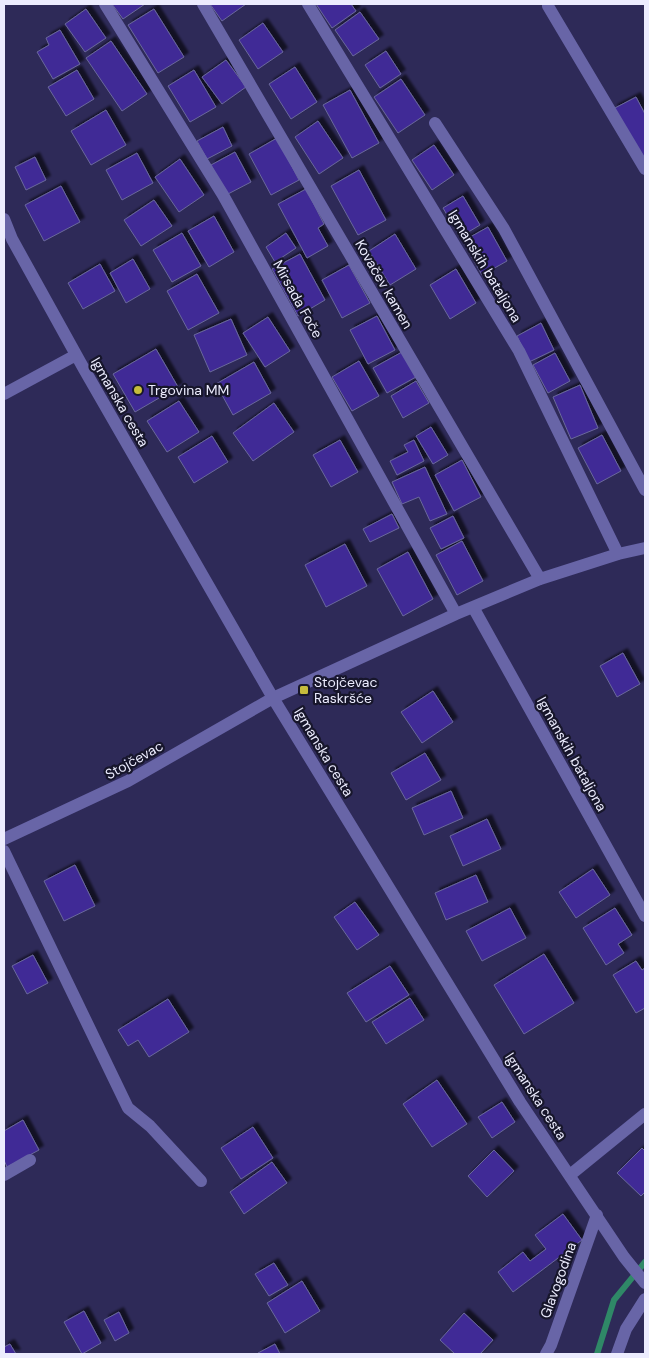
<svg xmlns="http://www.w3.org/2000/svg" width="649" height="1358" viewBox="0 0 649 1358" font-family="'DM Sans',sans-serif">
	<style>
		.lines { fill: none; stroke-linecap: round; stroke-linejoin: round }
		.stream { stroke: #2f8867; stroke-width: 6 }
		.building { fill: #3f2a96; stroke: #6a689c; filter: url(#shadow) }
		.street { stroke: #6865a7; stroke-width: 12 }
		.poi-dot { fill: #c6bc3c; stroke: #17162b; stroke-width: 2 }
		.labels { text-anchor: middle; stroke-width: 4.5; stroke-linejoin: round; paint-order: stroke }
		.street-label { font-size: 14px; fill: #ececfe; stroke: #17162b }
		.poi-label { font-size: 14px; fill: #ececfe; stroke: #17162b; text-anchor: start }
	</style>
	<defs>
		<filter id="shadow"><feDropShadow dx="4.5" dy="-4.5" stdDeviation="1" flood-color="#0009"/></filter>
	</defs>
	<rect width="100%" height="100%" fill="#2e2a58"/>
	<g class="lines">
		<path class="stream" d="M597 1354 614 1300 645 1262"/>
	</g>
	<path class="building" d="M112 4H145L123 19Z
		M210 4H246L222 21Z
		M316 4H351L356 11 332 28Z
		M86 9 106 38 85 52 65 24Z
		M154 9 184 57 158 73 128 25Z
		M360 12 379 39 353 56 335 30Z
		M263 23 283 52 258 69 239 40Z
		M60 30 80 64 53 79 37 52 49 45 46 38Z
		M111 41 147 94 122 111 86 58Z
		M386 51 401 74 380 88 365 65Z
		M226 60 246 87 222 104 202 77Z
		M295 67 317 102 291 119 269 84Z
		M77 70 94 99 66 116 48 87Z
		M194 70 216 107 190 122 168 86Z
		M401 79 425 115 398 133 374 97Z
		M350 90 379 143 352 158 323 105Z
		M636 97 645 114V156L640 159 613 109Z
		M106 110 126 145 91 165 71 131Z
		M318 121 343 158 319 174 295 137Z
		M223 127 232 146 207 159 197 141Z
		M277 138 299 180 271 195 249 154Z
		M434 145 454 175 432 190 412 160Z
		M235 152 251 182 226 195 211 165Z
		M137 153 153 183 122 200 106 170Z
		M35 157 46 180 26 190 15 167Z
		M180 159 204 195 179 212 155 177Z
		M359 170 386 220 358 235 331 186Z
		M61 186 80 222 44 241 25 205Z
		M306 189 324 224 318 228 328 246 307 258 278 204Z
		M463 196 480 225 460 237 443 208Z
		M154 200 172 226 141 246 124 220Z
		M214 216 234 252 209 267 188 231Z
		M488 227 507 261 482 275 463 241Z
		M182 233 201 266 172 282 153 250Z
		M286 233 296 248 275 262 266 247Z
		M395 234 416 269 390 285 369 251Z
		M300 254 325 300 298 316 272 269Z
		M133 259 150 289 126 303 110 273Z
		M100 264 115 291 83 309 68 283Z
		M349 265 370 303 342 318 322 280Z
		M456 269 476 303 450 319 430 285Z
		M197 274 219 313 188 330 167 291Z
		M377 316 395 350 368 364 350 330Z
		M268 317 290 351 265 367 243 333Z
		M231 319 247 355 210 372 194 335Z
		M541 323 554 350 529 362 517 336Z
		M156 349 178 387 135 412 113 374Z
		M402 352 416 377 387 393 373 368Z
		M555 353 570 381 548 393 533 365Z
		M359 361 379 396 352 411 332 377Z
		M254 362 271 393 233 415 216 384Z
		M416 381 429 403 403 418 391 396Z
		M580 385 598 428 571 439 553 397Z
		M179 401 199 432 167 452 147 421Z
		M274 403 294 432 253 461 233 433Z
		M431 427 448 455 433 464 416 436Z
		M602 435 621 471 597 484 578 448Z
		M212 436 228 462 194 483 178 457Z
		M340 440 358 472 331 487 313 455Z
		M414 440 424 461 397 475 390 461 408 452 404 445Z
		M462 460 481 497 454 511 435 475Z
		M425 467 447 514 430 521 419 497 402 504 392 482Z
		M392 514 399 528 370 542 363 529Z
		M453 516 464 538 441 549 430 528Z
		M462 541 483 581 457 595 436 555Z
		M345 544 367 586 326 607 305 565Z
		M408 552 433 599 403 616 377 569Z
		M623 653 640 684 617 697 600 666Z
		M433 691 453 722 422 743 401 712Z
		M425 753 441 780 406 800 391 773Z
		M451 791 463 818 424 835 412 808Z
		M487 819 501 849 463 866 450 836Z
		M75 865 95 906 64 921 44 881Z
		M593 869 610 895 576 918 559 892Z
		M476 875 488 902 446 920 435 893Z
		M355 902 379 935 357 950 334 917Z
		M510 908 526 938 482 961 466 931Z
		M615 908 632 935 618 944 624 953 606 965 583 928Z
		M544 954 574 1003 524 1034 494 985Z
		M33 955 48 983 27 994 12 966Z
		M636 961 642 970 645 968V1008L636 1013 613 975Z
		M390 966 409 995 366 1022 347 993Z
		M410 998 424 1020 386 1044 372 1022Z
		M168 999 189 1032 149 1057 138 1040 128 1046 118 1030Z
		M437 1080 467 1124 432 1147 403 1104Z
		M502 1102 515 1122 492 1138 478 1117Z
		M23 1120 39 1150 7 1167 4 1160V1131Z
		M253 1127 273 1158 241 1179 221 1148Z
		M642 1148 645 1151V1192L641 1196 617 1173Z
		M494 1150 514 1171 487 1197 468 1176Z
		M272 1162 287 1183 244 1214 230 1192Z
		M563 1214 582 1240 513 1292 498 1272 523 1252 530 1261 546 1249 535 1235Z
		M274 1263 288 1285 269 1296 255 1274Z
		M302 1281 320 1311 285 1333 267 1303Z
		M84 1311 101 1343 82 1354 64 1322Z
		M119 1312 129 1333 115 1341 104 1320Z
		M464 1313 493 1340 480 1354H455L440 1340Z
		M10 1344 16 1354H4V1347Z
		M275 1344 280 1354H259L258 1353Z"/>
	<g class="lines">
		<path class="street" d="M105 4 223 195 456 614
			M203 4 540 579
			M308 4 519 351 618 554
			M548 6 645 169
			M435 123 504 229 645 490
			M4 219 12 239 84 369 273 698 520 1102 624 1257 645 1283
			M4 394 76 355
			M473 607 645 916
			M4 839 128 781 273 698 456 614 540 579 618 554 645 548
			M4 851 128 1108 150 1126 201 1181
			M4 1175 30 1160
			M570 1175 645 1114
			M546 1354 551 1345 597 1215
			M617 1354 626 1329 645 1299"/>
	</g>
	<g class="poi-dot">
		<circle cx="138" cy="390" r="5"/>
		<rect x="299" y="685" width="10" height="10" rx="2.5"/>
	</g>
	<g class="labels">
		<g class="street-label">
			<text transform="translate(485 266) rotate(59)" y="5">Igmanskih bataljona</text>
			<text transform="translate(384 284) rotate(60)" y="5">Kovačev kamen</text>
			<text transform="translate(298 299) rotate(61)" y="5">Mirsada Foče</text>
			<text transform="translate(120 402) rotate(60)" y="5">Igmanska cesta</text>
			<text transform="translate(324 752) rotate(59)" y="5">Igmanska cesta</text>
			<text transform="translate(572 754) rotate(61)" y="5">Igmanskih bataljona</text>
			<text transform="translate(134 760) rotate(-29)" y="5">Stojčevac</text>
			<text transform="translate(536 1096) rotate(57)" y="5">Igmanska cesta</text>
			<text transform="translate(558 1280) rotate(-70)" y="5">Glavogodina</text>
		</g>
		<g class="poi-label">
			<text x="148" y="395">Trgovina MM</text>
			<text x="314" y="687">Stojčevac<tspan x="314" dy="16">Raskršće</tspan></text>
		</g>
	</g>
	<rect width="649" height="1358" fill="none" stroke="#ececfe" stroke-width="10"/>
</svg>
